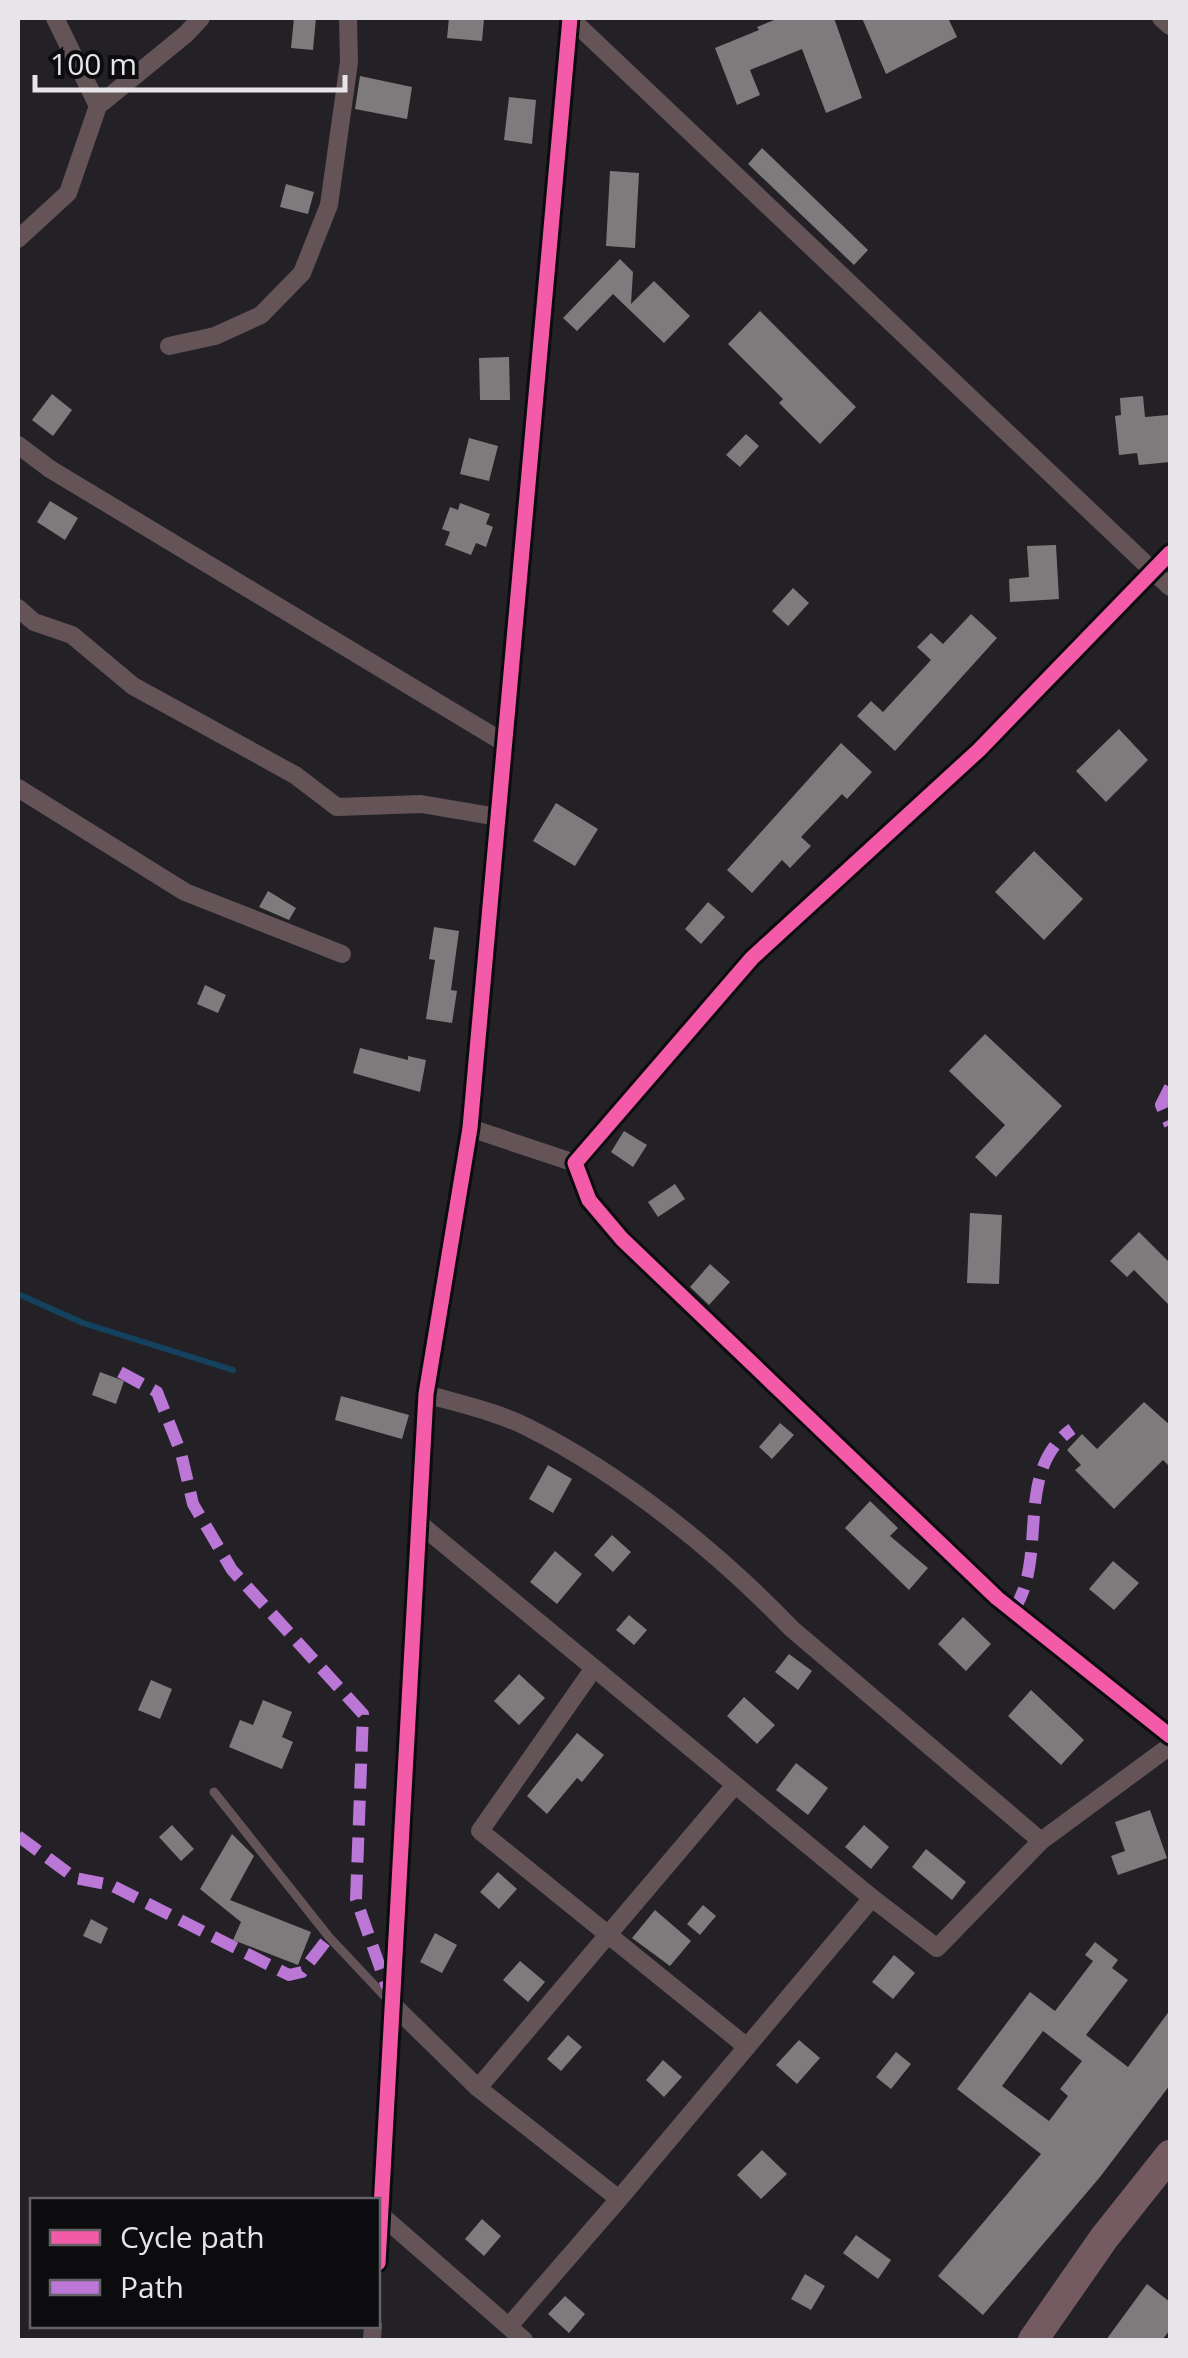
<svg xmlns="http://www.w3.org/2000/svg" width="1188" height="2358" viewBox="0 0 1188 2358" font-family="'Open Sans',sans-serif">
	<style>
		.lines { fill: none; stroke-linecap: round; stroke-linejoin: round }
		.stream { stroke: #13415e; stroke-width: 6 }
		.building { fill: #7d7b7b; fill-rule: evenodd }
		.lane { stroke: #655457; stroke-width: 9 }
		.street { stroke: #655457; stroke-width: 18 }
		.primary { stroke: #745b61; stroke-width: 30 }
		.quiet { stroke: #ba77d6; stroke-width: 12; stroke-dasharray: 25 12; stroke-linecap: butt }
		.cycleway-casing { stroke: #0c0b0e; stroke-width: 21 }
		.cycleway { stroke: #f35aa7; stroke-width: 15 }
	</style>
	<rect width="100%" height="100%" fill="#232126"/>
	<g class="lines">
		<path class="stream" d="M18 1294 83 1323 233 1370"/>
	</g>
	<path class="building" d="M294 18H316L313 50 291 48Z
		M449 18 484 19 482 41 447 38Z
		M779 18H834L862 98 826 113 802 49 750 70 760 95 737 105 715 48 759 30 757 27Z
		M862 18H948L957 37 886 74Z
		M360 76 412 87 407 119 355 109Z
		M509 97 536 100 532 144 504 140Z
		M762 148 868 250 854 265 748 164Z
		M610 171 639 173 635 248 606 246Z
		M286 184 314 192 308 214 280 207Z
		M620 259 633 272 631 304 654 281 690 316 664 343 613 294 577 331 563 318Z
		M760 311 856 407 820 444 779 403 783 399 728 344Z
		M509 357 510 400H480L479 358Z
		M52 394 72 410 53 436 32 420Z
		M1143 396 1145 417 1168 415 1170 462 1139 465 1137 453 1119 455 1115 416 1121 415 1120 398Z
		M746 434 759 446 740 467 726 455Z
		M469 438 498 446 489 481 460 474Z
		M50 501 78 518 65 540 37 522Z
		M460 503 490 514 486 524 493 527 486 547 476 543 471 555 445 545 450 532 442 529 450 507 458 510Z
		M1056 545 1059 599 1010 602 1009 579 1029 577 1027 546Z
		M793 588 809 603 788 626 772 611Z
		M971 614 997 638 895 751 857 716 871 701 883 712 931 660 917 647 931 633 943 644Z
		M1119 729 1148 760 1106 802 1076 771Z
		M841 743 872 772 847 799 842 794 801 837 811 846 790 868 782 860 752 893 727 870Z
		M556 803 598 829 575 866 533 841Z
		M1034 851 1083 899 1044 940 995 892Z
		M268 891 296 908 289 920 259 907Z
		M708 902 725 917 701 944 685 929Z
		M434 927 459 931 451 990 457 991 452 1023 426 1019 435 960 429 959Z
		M205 985 226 995 218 1013 197 1004Z
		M985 1034 1062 1106 996 1177 975 1157 1005 1125 949 1071Z
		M360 1048 408 1060V1056L426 1060 420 1092 353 1073Z
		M624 1131 647 1145 633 1167 611 1152Z
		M675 1184 685 1199 658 1217 648 1202Z
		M970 1213 1002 1215 999 1284 967 1283Z
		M1139 1232 1170 1263V1306L1134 1270 1127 1277 1110 1261Z
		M710 1264 730 1282 709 1305 690 1287Z
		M100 1372 124 1381 116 1404 92 1395Z
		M341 1396 409 1415 402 1439 335 1420Z
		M1144 1402 1170 1425V1467L1163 1460 1114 1509 1075 1470 1081 1465 1067 1450 1082 1434 1097 1449Z
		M780 1423 794 1435 772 1459 759 1447Z
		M548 1465 572 1479 553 1513 529 1499Z
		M870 1501 898 1528 890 1536 928 1568 909 1590 845 1528Z
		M612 1535 631 1552 613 1572 594 1555Z
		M555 1551 582 1574 557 1604 530 1582Z
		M1113 1561 1139 1583 1114 1610 1089 1589Z
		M629 1615 647 1630 634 1645 616 1630Z
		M963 1617 991 1644 966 1671 938 1644Z
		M789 1654 812 1671 798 1690 775 1672Z
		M519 1674 545 1698 519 1725 494 1701Z
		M151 1680 172 1689 160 1719 138 1710Z
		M1031 1690 1084 1740 1061 1765 1008 1716Z
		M744 1697 775 1725 757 1744 727 1716Z
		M263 1700 292 1712 282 1737 293 1742 282 1769 229 1747 240 1720 253 1725Z
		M577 1733 604 1755 582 1782 577 1778 547 1814 527 1796Z
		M796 1763 828 1788 808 1815 776 1790Z
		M1150 1810 1167 1858 1118 1875 1111 1856 1125 1851 1115 1822Z
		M172 1825 194 1849 181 1861 159 1837Z
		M864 1825 889 1847 871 1869 845 1847Z
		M232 1834 254 1856 230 1900 311 1932 298 1965 233 1940 241 1922 200 1889Z
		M926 1849 966 1882 952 1900 912 1867Z
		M498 1872 517 1889 499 1909 480 1892Z
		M703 1905 716 1916 700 1935 687 1924Z
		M655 1910 691 1941 670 1966 632 1938Z
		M91 1919 108 1928 101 1944 83 1936Z
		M435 1933 457 1945 442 1973 420 1962Z
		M1095 1942 1118 1960 1112 1968 1128 1980 1086 2035 1128 2067 1170 2010V2085L1100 2177 983 2315 938 2276 1041 2154 957 2089 1030 1992 1055 2011 1093 1961 1085 1955ZM1043 2031 1082 2061 1060 2089 1068 2096 1049 2121 1002 2086Z
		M894 1955 915 1973 893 1999 872 1982Z
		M520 1961 545 1982 528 2002 503 1980Z
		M568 2035 582 2047 561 2071 547 2059Z
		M799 2040 820 2058 797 2084 776 2065Z
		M896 2052 911 2064 891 2089 876 2077Z
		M663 2060 682 2077 664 2097 646 2080Z
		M762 2150 787 2174 761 2199 737 2175Z
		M482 2219 501 2236 484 2256 465 2239Z
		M856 2235 891 2260 878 2279 843 2253Z
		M805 2274 825 2286 811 2310 791 2299Z
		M1147 2284 1170 2302V2330L1162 2340H1106Z
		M565 2296 585 2314 569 2333 548 2314Z"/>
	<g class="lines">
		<path class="lane" d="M214 1792 329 1937 391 2003"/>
		<path class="street" d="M55 18 98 106 186 34 201 18
			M570 18 1170 587
			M1161 18 1170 26
			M18 239 68 193 98 106
			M169 346 215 336 261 315 302 273 329 205 349 62 348 18
			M18 445 50 469 503 742
			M1170 553 979 750 752 958 575 1163 589 1200 622 1239 997 1598 1170 1736
			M18 608 34 622 72 635 133 686 295 775 337 807 421 804 498 817
			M18 788 185 892 342 954
			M470 1128 575 1163
			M426 1394C460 1404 498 1412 529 1428 623 1475 719 1553 792 1629L1041 1841
			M420 1524 872 1898 937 1948 1041 1841 1170 1746
			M594 1668 480 1831 747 2047
			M393 2005 478 2088 619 2199
			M478 2088 735 1785
			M381 2215 524 2340
			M378 2263 426 1394 470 1128 570 18
			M509 2326 619 2199 872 1898
			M372 2340 373 2326"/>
		<path class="primary" d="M1033 2340 1104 2238 1170 2155"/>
		<path class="quiet" d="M1170 1087 1161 1105 1170 1125
			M120 1372 157 1392 181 1453 193 1504 232 1570 363 1714 356 1899 387 1987
			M1013 1611C1050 1557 1012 1472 1072 1429
			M18 1836 75 1878 111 1885 289 1975 302 1972 329 1937"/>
		<defs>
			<path id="cycleway" d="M1170 553 979 750 752 958 575 1163 589 1200 622 1239 997 1598 1170 1736
				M378 2263 426 1394 470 1128 570 18"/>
		</defs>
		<use href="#cycleway" class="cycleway-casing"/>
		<use href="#cycleway" class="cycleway"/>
	</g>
	<rect width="1188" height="2358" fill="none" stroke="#e7e5ea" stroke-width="40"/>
	<rect x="30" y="2198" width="350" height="130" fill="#0c0b0e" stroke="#646266" stroke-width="2.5"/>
	<rect x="50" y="2230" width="50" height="15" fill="#f35aa7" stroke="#646266" stroke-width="2.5"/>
	<text x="120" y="2248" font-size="30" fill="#e7e5ea">Cycle path</text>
	<rect x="50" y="2280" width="50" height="15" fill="#ba77d6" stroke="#646266" stroke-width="2.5"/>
	<text x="120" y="2298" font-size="30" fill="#e7e5ea">Path</text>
	<path d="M35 75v15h310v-15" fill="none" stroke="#e7e5ea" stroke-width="5"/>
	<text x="50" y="75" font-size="30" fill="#e7e5ea" stroke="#0c0b0e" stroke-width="8" paint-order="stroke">100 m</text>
</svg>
